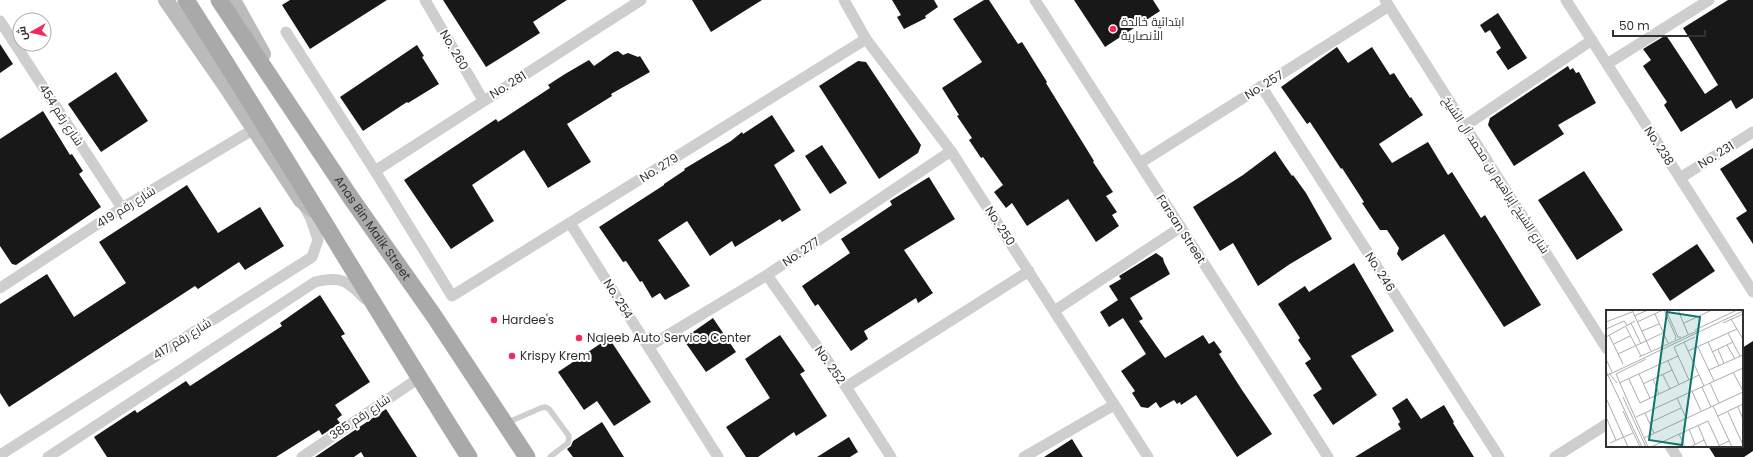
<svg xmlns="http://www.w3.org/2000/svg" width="1753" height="457" viewBox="0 0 1753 457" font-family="Poppins,Cairo,sans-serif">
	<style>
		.building { fill: #181818 }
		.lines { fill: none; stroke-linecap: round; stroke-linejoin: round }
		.lane { stroke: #cecece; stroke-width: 5.5 }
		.street { stroke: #cecece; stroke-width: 11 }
		.secondary { stroke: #bbb; stroke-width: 16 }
		.primary { stroke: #a9a9a9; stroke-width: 17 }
		.poi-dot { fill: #f3285b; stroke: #fff; stroke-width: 1.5 }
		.labels { text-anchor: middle; stroke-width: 4; stroke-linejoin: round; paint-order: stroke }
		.poi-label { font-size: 12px; fill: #313131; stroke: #fff; text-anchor: start }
		.street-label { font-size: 12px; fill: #313131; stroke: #fff }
		.inset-road { fill: none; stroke: #adadad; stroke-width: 1 }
		.view { fill: #0f766e; fill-opacity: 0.15; stroke: #0f766e; stroke-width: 2 }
		.inset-edge { fill: none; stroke: #313131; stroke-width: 2 }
	</style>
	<rect width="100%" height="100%" fill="#fff"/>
	<path class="building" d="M290 0H387L310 49 282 5Z
		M443 0H567L533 22 540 33 486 67Z
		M692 0H762L711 32Z
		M892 0H934L938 7 925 16 926 18 904 29 897 17 901 15Z
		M984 0H989L1018 44 1022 42 1047 82 1046 83 1094 161 1093 162 1113 192 1106 196 1117 212 1112 215 1119 226 1096 242 1068 199 1027 226 1012 203 1006 208 994 192 1003 185 983 157 981 158 969 140 972 138 957 116 959 115 942 88 982 62 953 19Z
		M1074 0H1153L1160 11 1105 47Z
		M1728 0H1753V98L1736 109 1731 100 1681 132 1664 105 1667 102 1643 66 1651 60 1643 49 1666 35 1705 94 1718 85 1683 28Z
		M1498 13 1527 58 1508 70 1496 52 1501 48 1490 30 1485 33 1480 25Z
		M0 44 13 64 0 73Z
		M417 45 424 56 422 57 439 84 408 103 407 102 363 131 340 97Z
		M1337 47 1348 63 1372 47 1390 75 1394 73 1410 98 1411 97 1423 115 1379 144 1392 163 1428 142 1448 175 1452 172 1481 218 1485 215 1541 305 1504 327 1444 234 1402 261 1397 254 1399 248 1387 230H1380L1362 203 1364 202 1342 168 1341 169 1310 122 1307 124 1281 87Z
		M618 51 623 55 628 53 638 57 640 56 650 72 611 94 612 96 567 124 591 162 548 188 524 150 472 185 494 221 451 249 404 180 496 119 498 122 550 88 548 85 565 74 589 60 594 66 614 52Z
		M858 61 866 62 921 145 918 153 879 179 819 86Z
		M1568 66 1570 70 1573 68 1576 73 1579 72 1596 103 1558 125 1564 134 1514 166 1488 125 1490 118Z
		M116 72 148 121 101 152 68 104Z
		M43 111 70 155 72 154 83 171 79 174 101 207 16 265 12 264 0 246V139Z
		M772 115 795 151 774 165 801 210 782 222 780 219 735 247 732 241 710 256 687 221 658 240 690 286 665 300 660 293 652 298 642 281 640 282 626 261 623 262 599 227 664 185V184L685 170 684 169 731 141 742 132 743 134Z
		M822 145 847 183 830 194 805 156Z
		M1753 148V244L1736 218 1747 211 1720 169Z
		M1275 151 1292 176 1293 175 1306 193 1332 239 1290 264 1258 286 1233 243 1220 251 1193 207 1243 175Z
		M1584 171 1623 230 1577 260 1538 200Z
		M929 177 955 219 904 250 933 293 918 303 916 298 864 331 868 339 851 351 818 304 815 306 802 286 850 253 841 239 892 205 890 201Z
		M187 185 218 233 260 207 284 246 245 270 239 262 198 289 195 286 9 407 0 393V304L47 274 74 317 126 283 99 242Z
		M1697 244 1715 271 1670 301 1652 274Z
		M1156 253 1163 258 1164 262 1170 274 1130 298 1143 319 1139 321 1165 358 1203 335 1209 344 1214 341 1222 352 1219 354 1242 390 1272 434 1237 457 1196 395 1181 405 1180 402 1177 404 1174 400 1160 408 1156 402 1148 408 1141 407 1132 393 1135 391 1121 371 1146 354 1123 318 1109 327 1100 312 1118 300 1109 286 1121 279 1119 276Z
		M1354 263 1394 331 1351 356 1377 395 1333 425 1313 395 1322 389 1305 363 1311 359 1298 340 1300 338 1278 304 1305 286 1309 292Z
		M320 295 345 334 341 336 370 382 335 405 342 415 337 419 340 423 322 435 319 430 276 457H107L94 437 135 410 137 413 186 381 190 386 282 326 280 323Z
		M713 318 736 352 706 372 683 339Z
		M780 335 805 371 800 374 827 416 796 436 794 432 758 457H746L726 427 770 398 745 359Z
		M609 338 651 402 614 426 597 401 584 410 558 372Z
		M1753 341V451L1744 457H1715L1708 446H1742V348Z
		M1407 398 1421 419 1444 405 1454 422 1453 423 1474 457H1355L1401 429 1398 424 1400 422 1392 408Z
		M386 409 417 457H364L361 452 354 457H315Z
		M602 422 624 457H573L567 449 571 446 573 441Z
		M849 437 858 452 850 457H817Z
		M1072 439 1083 457H1044Z"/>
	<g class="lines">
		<path class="lane" d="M506 423 541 408 545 407 549 409 569 436 568 443 550 457"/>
		<path class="street" d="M425 0 483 100
			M844 0 866 39 951 151 1148 457
			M1035 0 1328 457
			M1385 0 1607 349
			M1566 0 1753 292
			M0 21 122 208
			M286 32 375 171 452 296 866 39
			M1607 64 1709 0
			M1261 86 1499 457
			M1465 126 1592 40
			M1140 163 1389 6
			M375 171 641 0
			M1680 178 1753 132
			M570 223 718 457
			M767 275 846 387 891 457
			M0 288 122 208 254 129
			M1054 311 1181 227
			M648 347 767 275 951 151
			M846 387 1029 271
			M1670 446 1677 457
			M0 455 312 257 318 240 311 219 303 204
			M48 457 315 282C341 276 347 280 365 299
			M302 457 419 378
			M1024 457 1114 405
			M1555 457 1607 424"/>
		<path class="secondary" d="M166 0 227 88 301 200 311 209
			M233 0 263 54"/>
		<g class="primary">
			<path d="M186 0C283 151 373 306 469 457"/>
			<path id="s1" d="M219 0 351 198 434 316 527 457"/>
		</g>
	</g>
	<g class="poi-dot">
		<circle cx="1113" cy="29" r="4"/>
		<circle cx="494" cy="320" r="4"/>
		<circle cx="579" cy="338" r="4"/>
		<circle cx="512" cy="356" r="4"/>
	</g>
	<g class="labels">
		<g class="poi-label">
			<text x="1121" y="26">ابتدائية خالدة<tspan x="1121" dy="14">الأنصارية</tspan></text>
			<text x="502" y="324">Hardee's</text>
			<text x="587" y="342">Najeeb Auto Service Center</text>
			<text x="520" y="360">Krispy Krem</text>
		</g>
		<g class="street-label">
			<text transform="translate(454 50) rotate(60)" y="4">No. 260</text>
			<text transform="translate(508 85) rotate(-32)" y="4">No. 281</text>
			<text transform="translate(1264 85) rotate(-32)" y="4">No. 257</text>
			<text transform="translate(61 115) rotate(57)" y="4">شارع رقم 454</text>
			<text transform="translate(1659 146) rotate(57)" y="4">No. 238</text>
			<text transform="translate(1716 155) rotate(-32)" y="4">No. 231</text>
			<text transform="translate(659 168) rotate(-32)" y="4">No. 279</text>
			<text transform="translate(1496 175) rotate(57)" y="4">شارع الشيخ إبراهيم بن محمد آل الشيخ</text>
			<text transform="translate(126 207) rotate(-32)" y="4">شارع رقم 419</text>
			<text transform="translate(1000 226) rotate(57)" y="4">No. 250</text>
			<text dy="4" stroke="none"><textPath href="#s1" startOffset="275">Anas Bin Malik Street</textPath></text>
			<text transform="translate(1181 229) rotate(57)" y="4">Farsan Street</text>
			<text transform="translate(801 252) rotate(-34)" y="4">No. 277</text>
			<text transform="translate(1380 272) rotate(57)" y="4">No. 246</text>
			<text transform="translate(618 299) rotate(58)" y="4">No. 254</text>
			<text transform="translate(182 339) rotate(-32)" y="4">شارع رقم 417</text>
			<text transform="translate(830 365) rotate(55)" y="4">No. 252</text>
			<text transform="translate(360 417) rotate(-34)" y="4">شارع رقم 385</text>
		</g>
	</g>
	<g transform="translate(1606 310)">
		<rect width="137" height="137" fill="#fff"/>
		<path class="inset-road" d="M26 0 45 41M58 0 70 27 69 30M60 0 72 27H75M72 0 82 24M49 4 62 33M28 6 42 0M125 9 137 29M0 12 26 2M31 12 57 0M25 13 35 34M78 13 106 0M117 13 137 4M20 17 35 46M0 19 18 11 21 15M89 20 131 0M36 21 53 14M122 23 134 46M3 25 17 54M0 27 29 11M78 32 98 76M102 32 113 56M8 34 24 26M121 35 129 49M92 37 108 71M112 39 118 54M82 41 131 19M106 42 127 32M12 44 57 23M33 47 91 21M0 49 6 62M40 49 10 64 42 137M62 51 73 75M103 60 137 45M0 61 36 137M127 62 137 81M3 63 11 73M33 64 44 88M57 65 64 79M0 66 137 1M23 69 34 93 93 65M47 69 53 84M83 70 68 37 89 27M13 73 72 46M104 73 113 93M37 74 66 60M96 77 105 97M86 81 95 101M17 87 40 137M0 88 22 137M71 88 80 108M107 96 126 137M132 97 137 109M17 101 34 137M122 102 137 135M39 103 48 123M112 106 137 94M0 107 10 130M30 107 137 58M43 113 75 98M92 115 101 137M83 119 89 134M73 124 79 137M38 128 137 82M4 133 27 123M45 137 102 111 113 135M84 137 98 130M110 137 123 131"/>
		<path class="view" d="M61 2 94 7 76 135 43 130Z"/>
		<rect width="137" height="137" class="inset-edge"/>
	</g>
	<g transform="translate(32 32) rotate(262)"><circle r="19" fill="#ffffff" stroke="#adadad"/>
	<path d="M0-3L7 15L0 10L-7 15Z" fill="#f3285b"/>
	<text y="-6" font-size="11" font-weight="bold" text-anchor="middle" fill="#313131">ش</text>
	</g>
	<path d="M1613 30v6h92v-6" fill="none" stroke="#313131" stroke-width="2"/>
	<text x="1619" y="30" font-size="12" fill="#313131" stroke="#ffffff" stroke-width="3" paint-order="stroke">50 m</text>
</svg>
